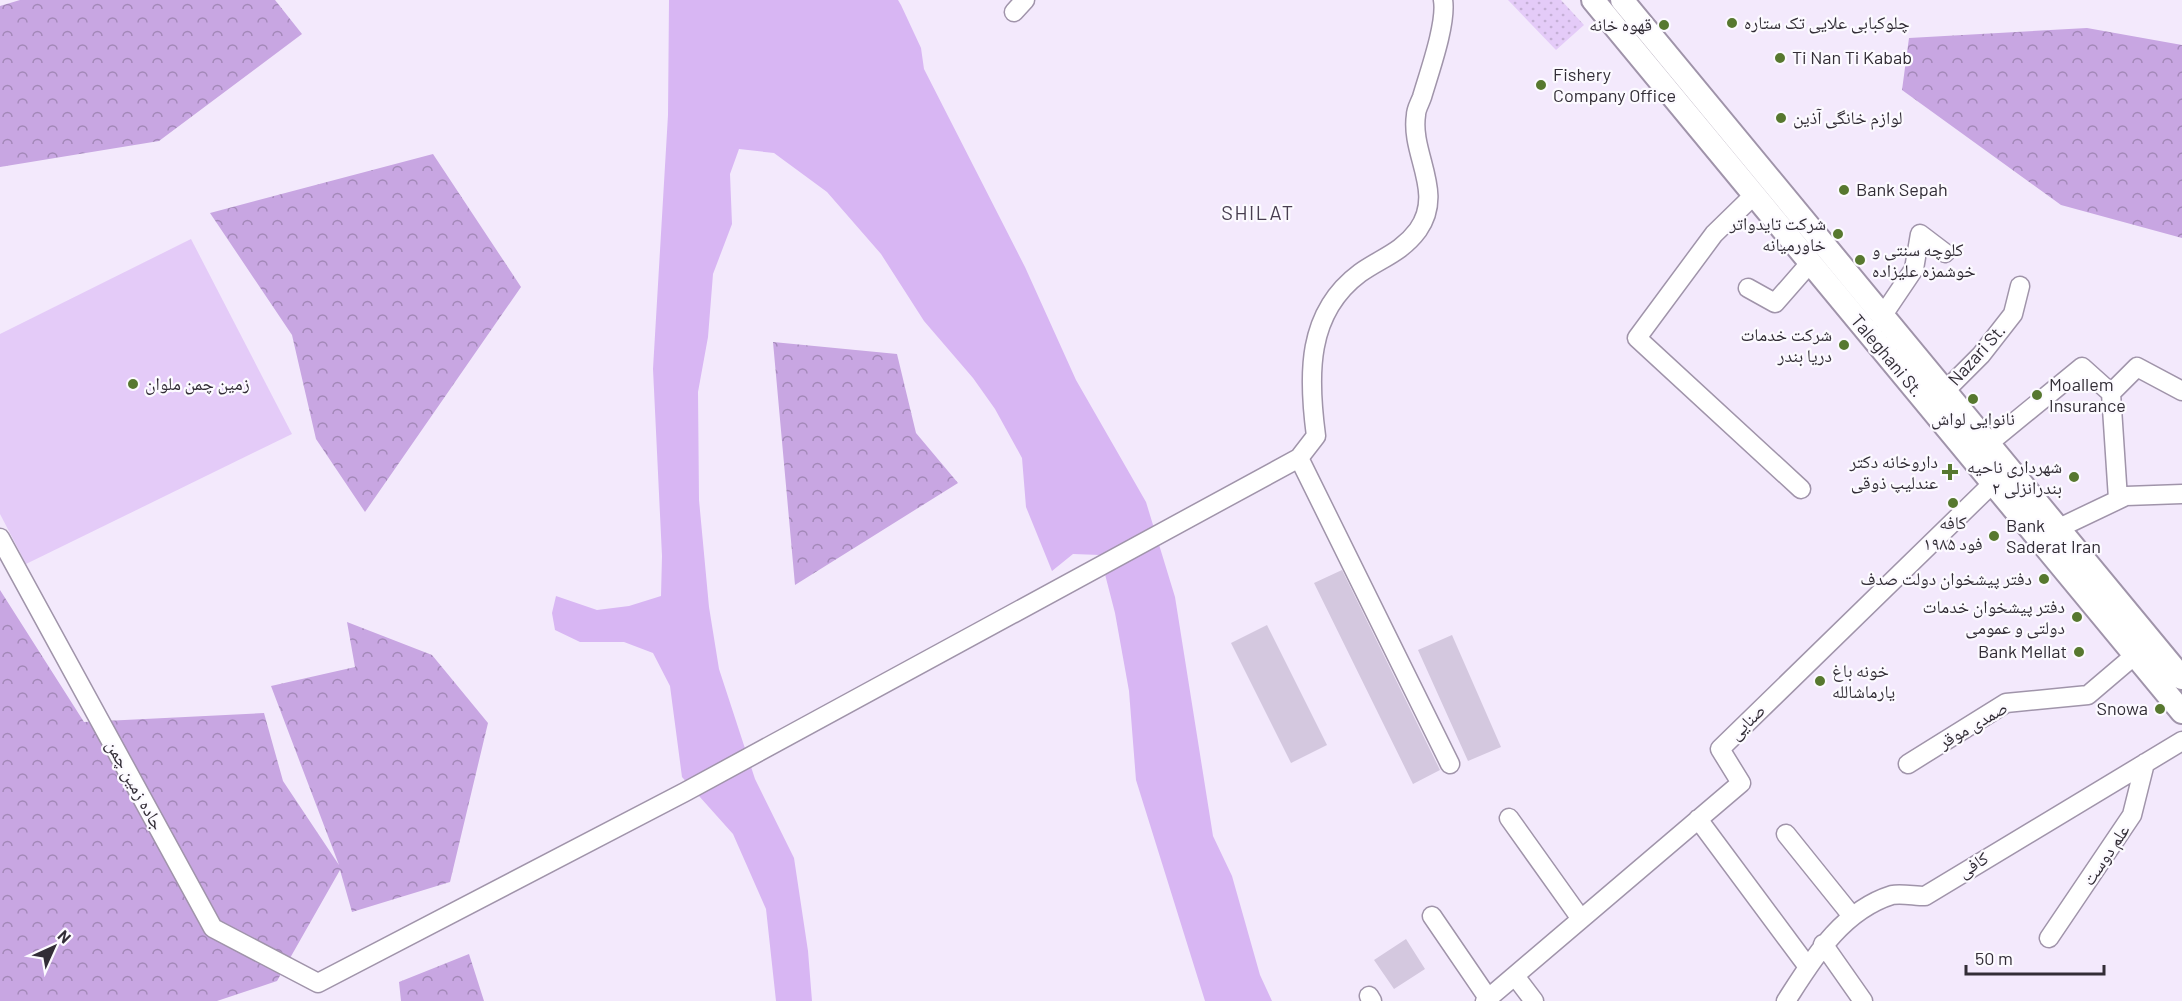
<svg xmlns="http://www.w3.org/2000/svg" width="2182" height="1001" viewBox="0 0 2182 1001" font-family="Barlow,'Noto Naskh Arabic',sans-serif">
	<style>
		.grass { fill: url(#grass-dots) }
		.forest { fill: url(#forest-crowns) }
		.pitch { fill: #e4cbf8 }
		.water { fill: #d8b6f3 }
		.building { fill: #d4c8df }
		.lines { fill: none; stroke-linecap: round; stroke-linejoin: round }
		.minor-casing { stroke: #a094aa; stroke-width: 21 }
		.major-casing { stroke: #a094aa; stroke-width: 26 }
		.minor { stroke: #fff; stroke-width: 18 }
		.major { stroke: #fff; stroke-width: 22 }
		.poi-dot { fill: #57782f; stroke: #fcfaff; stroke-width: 2 }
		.labels { text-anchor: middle; stroke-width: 4.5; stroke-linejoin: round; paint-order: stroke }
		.poi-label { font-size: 18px; fill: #322d36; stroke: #fcfaff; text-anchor: start }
		.street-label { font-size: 18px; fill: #322d36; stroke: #fcfaff }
		.neighbourhood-label { font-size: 20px; letter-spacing: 1.5px; fill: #483e50; stroke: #fcfaff }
	</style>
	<defs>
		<pattern id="grass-dots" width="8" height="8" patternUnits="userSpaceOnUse" patternTransform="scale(1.5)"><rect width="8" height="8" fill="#e4cbf8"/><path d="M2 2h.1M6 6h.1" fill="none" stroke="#c4afd5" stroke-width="1.8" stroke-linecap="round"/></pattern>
		<pattern id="forest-crowns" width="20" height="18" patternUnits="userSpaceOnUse" patternTransform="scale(1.5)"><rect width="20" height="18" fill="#c8a6e2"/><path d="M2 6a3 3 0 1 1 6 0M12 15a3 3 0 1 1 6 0" fill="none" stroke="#a388b8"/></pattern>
	</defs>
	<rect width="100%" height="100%" fill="#f3e9fc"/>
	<path class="grass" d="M1508 0H1561L1584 25 1556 50Z"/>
	<path class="forest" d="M20 0H275L302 34 159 141 0 167V6Z
		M2087 28 2182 45V238L2061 205 1902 90 1909 38Z
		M433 154 521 287 365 512 316 439 292 335 210 213Z
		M773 342 897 354 916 433 958 483 795 585Z
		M0 590 84 722 264 713 283 781 339 865 271 686 355 667 347 622 432 655 488 723 450 882 352 912 340 870 277 981 217 1001H0Z
		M469 954 484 1001H401L399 982Z"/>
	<path class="pitch" d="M191 239 292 434 26 564 0 514V334Z"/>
	<path class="water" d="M669 0H898L901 5 921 48 924 69 1025 267 1076 380 1146 502 1175 597 1213 836 1232 876 1260 975 1272 1001H1205L1136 780 1129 691 1115 613 1100 555 1073 554 1052 571 1026 507 1022 458 995 409 973 378 924 321 881 254 827 192 774 153 739 149 730 174 732 224 713 274 708 337 698 392 699 500 709 607 719 669 755 779 794 858 808 951 812 1001H776L766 909 733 834 682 777 670 686 653 653 624 642H580L555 630 552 613 556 596 597 610 629 606 661 596 662 556 653 369 668 115Z"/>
	<path class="building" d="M1342 570 1440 770 1413 784 1314 583Z
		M1267 625 1327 745 1291 763 1231 643Z
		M1452 635 1501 747 1468 761 1418 650Z
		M1406 939 1425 969 1394 989 1374 960Z"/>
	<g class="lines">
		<defs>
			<path id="minor" d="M1443 0C1447 23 1429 73 1422 97 1420 103 1416 109 1416 115 1410 154 1445 192 1418 230 1401 253 1381 258 1360 273 1306 313 1308 376 1316 436L1299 458 1450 764
				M1014 12 1025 0
				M1754 195 1714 234 1637 338 1801 489
				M1748 288 1775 303 1810 263
				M1883 315 1914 269 1920 234 1945 253
				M1945 391 1981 355 2013 314 2020 286
				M2111 393 2137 367 2182 391
				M1989 443 2082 367 2111 393 2118 499
				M2059 528 2126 496 2182 494
				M0 538 213 928 318 983 685 792 1299 458
				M1908 764 2006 703 2088 695 2135 655
				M1509 818 1581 919
				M1698 819 1808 967
				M1786 834 1852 916
				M1432 916 1488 998
				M2049 938 2132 815 2145 763
				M1823 944 1863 1001
				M1515 976 1534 1001
				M1369 996 1372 1001
				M1485 1001 1741 783 1720 749 1992 484
				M1786 1001C1813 959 1841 911 1892 895 1901 893 1915 896 1925 896L2182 741"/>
			<path id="major" d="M1593 0 2182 712
				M1622 0 2182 678"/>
		</defs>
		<use href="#minor" class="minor-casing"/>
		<use href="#major" class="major-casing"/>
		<use href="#minor" class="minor"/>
		<use href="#major" class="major"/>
	</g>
	<g class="poi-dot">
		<circle cx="1732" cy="23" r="6"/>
		<circle cx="1664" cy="25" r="6"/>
		<circle cx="1780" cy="58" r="6"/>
		<circle cx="1541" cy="85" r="6"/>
		<circle cx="1781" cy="118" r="6"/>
		<circle cx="1844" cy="190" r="6"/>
		<circle cx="1838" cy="234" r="6"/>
		<circle cx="1860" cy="260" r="6"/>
		<circle cx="1844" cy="345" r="6"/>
		<circle cx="133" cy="384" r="6"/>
		<circle cx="2037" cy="395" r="6"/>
		<circle cx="1973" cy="399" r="6"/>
		<path d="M1947 463h6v6h6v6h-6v6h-6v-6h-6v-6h6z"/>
		<circle cx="2074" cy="477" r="6"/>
		<circle cx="1953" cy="503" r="6"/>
		<circle cx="1994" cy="536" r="6"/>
		<circle cx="2044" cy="579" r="6"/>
		<circle cx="2077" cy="617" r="6"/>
		<circle cx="2079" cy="652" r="6"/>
		<circle cx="1820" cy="681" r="6"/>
		<circle cx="2160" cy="709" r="6"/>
	</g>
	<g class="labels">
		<g class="poi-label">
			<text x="1744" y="29">چلوکبابی علایی تک ستاره</text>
			<text x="1652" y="31" text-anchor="end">قهوه خانه</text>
			<text x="1792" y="64">Ti Nan Ti Kabab</text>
			<text x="1553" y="81">Fishery<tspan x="1553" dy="21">Company Office</tspan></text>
			<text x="1793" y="124">لوازم خانگی آذین</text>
			<text x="1856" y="196">Bank Sepah</text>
			<text x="1826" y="230" text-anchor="end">شرکت تایدواتر<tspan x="1826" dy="21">خاورمیانه</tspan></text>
			<text x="1872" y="256">کلوچه سنتی و<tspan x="1872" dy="21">خوشمزه علیزاده</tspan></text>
			<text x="1832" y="341" text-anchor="end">شرکت خدمات<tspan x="1832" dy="21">دریا بندر</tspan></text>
			<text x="145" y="390">زمین چمن ملوان</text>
			<text x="2049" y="391">Moallem<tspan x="2049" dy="21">Insurance</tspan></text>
			<text x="1973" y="425" text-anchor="middle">نانوایی لواش</text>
			<text x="1938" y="468" text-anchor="end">داروخانه دکتر<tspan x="1938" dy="21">عندلیپ ذوقی</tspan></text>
			<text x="2062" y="473" text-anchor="end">شهرداری ناحیه<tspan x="2062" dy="21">۲ بندرانزلی</tspan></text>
			<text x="1953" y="529" text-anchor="middle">کافه<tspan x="1953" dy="21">فود ۱۹۸۵</tspan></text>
			<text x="2006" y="532">Bank<tspan x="2006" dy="21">Saderat Iran</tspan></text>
			<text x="2032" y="585" text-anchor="end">دفتر پیشخوان دولت صدف</text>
			<text x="2065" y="613" text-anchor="end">دفتر پیشخوان خدمات<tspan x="2065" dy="21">دولتی و عمومی</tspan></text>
			<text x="2067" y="658" text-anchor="end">Bank Mellat</text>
			<text x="1832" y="677">خونه باغ<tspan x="1832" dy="21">یارماشالله</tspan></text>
			<text x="2148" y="715" text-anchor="end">Snowa</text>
		</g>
		<g class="street-label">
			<text transform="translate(1977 355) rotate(-48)" y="6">Nazari St.</text>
			<text transform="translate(1887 356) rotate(50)" y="6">Taleghani St.</text>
			<text transform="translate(1747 722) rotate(-44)" y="6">صنایی</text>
			<text transform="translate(1973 725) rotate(-30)" y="6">صمدی موقر</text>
			<text transform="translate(135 785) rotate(61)" y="6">جاده زمین چمن</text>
			<text transform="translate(2106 855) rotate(-56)" y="6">علم دوست</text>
			<text transform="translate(1973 865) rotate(-32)" y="6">کافی</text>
		</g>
		<g class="neighbourhood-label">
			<text x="1258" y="220">SHILAT</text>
		</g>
	</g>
	<g transform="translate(54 947) rotate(45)" stroke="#fcfaff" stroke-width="4.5" paint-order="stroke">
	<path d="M0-4.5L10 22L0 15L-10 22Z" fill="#322d36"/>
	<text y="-9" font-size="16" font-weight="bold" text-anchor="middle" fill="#322d36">N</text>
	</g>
	<path d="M1966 965v9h138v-9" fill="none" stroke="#322d36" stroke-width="3"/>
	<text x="1975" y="965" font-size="18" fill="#322d36" stroke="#fcfaff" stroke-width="4.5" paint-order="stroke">50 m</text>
</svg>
